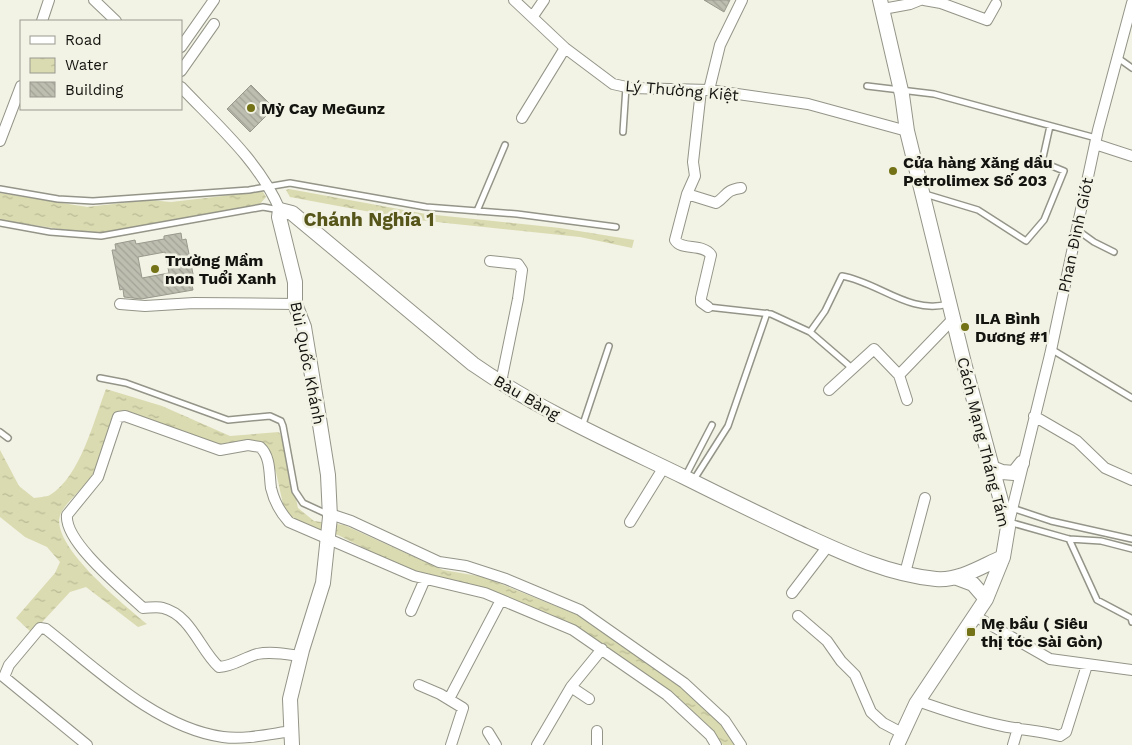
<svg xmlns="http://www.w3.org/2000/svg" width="1132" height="745" viewBox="0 0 1132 745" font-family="'Work Sans',sans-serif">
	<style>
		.water { fill: url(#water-ripples) }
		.building { fill: url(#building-back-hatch); stroke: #999a8d; fill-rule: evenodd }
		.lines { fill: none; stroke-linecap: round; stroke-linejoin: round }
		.lane-casing { stroke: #949588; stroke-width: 8 }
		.street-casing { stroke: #949588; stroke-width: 12 }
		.secondary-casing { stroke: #949588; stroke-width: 16 }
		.lane { stroke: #fff; stroke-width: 5 }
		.street { stroke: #fff; stroke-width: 10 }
		.secondary { stroke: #fff; stroke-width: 14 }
		.poi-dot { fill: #737216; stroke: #f2f2e5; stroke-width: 2 }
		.labels { text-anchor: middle; stroke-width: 5; stroke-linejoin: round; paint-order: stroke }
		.street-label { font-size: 16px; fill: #13130f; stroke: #f2f2e5 }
		.poi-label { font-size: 16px; font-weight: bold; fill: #13130f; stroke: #f2f2e5; text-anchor: start }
		.quarter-label { font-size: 19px; font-weight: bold; fill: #56561a; stroke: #f2f2e5 }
	</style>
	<defs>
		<pattern id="water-ripples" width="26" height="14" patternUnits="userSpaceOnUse" patternTransform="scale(1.25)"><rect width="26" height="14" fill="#dadbb0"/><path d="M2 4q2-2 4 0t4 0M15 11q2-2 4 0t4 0" fill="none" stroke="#babb96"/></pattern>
		<pattern id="building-back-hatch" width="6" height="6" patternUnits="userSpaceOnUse" patternTransform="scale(1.25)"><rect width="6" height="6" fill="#bdbdb0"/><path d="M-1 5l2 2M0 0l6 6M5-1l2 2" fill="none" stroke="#a2a296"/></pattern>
	</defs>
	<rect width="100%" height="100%" fill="#f2f2e5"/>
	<path class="water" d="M289 189 426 214 560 228 628 239 634 240 632 248 580 237 408 219 290 197 286 190Z
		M258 192H263L266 197 260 204 103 233 80 232 0 220V193L87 207 149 200 171 202Z
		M106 389 162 406 230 436 279 432 283 440 298 508 314 521 344 525 443 570 484 577 580 616 681 687 727 727 737 745H723L711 728 681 700 610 649 569 625 417 575 338 535 301 526 286 518 276 472 261 445 228 446 209 444 118 411C109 430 105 453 95 471 86 487 69 498 61 513 46 543 127 607 147 624L138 627 86 587 70 592 32 633 16 618 55 573 60 562 47 547 25 537 0 517V450L19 486 34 498C39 497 46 497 50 495 80 477 94 420 106 389Z"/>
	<path class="building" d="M704 0H730L724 12Z
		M251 85 274 108 250 132 227 109Z
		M181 233 182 240 186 239 194 279H191L193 290 141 299 124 297 123 289 120 290 112 250H116L115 244 135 240 136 244 164 239V236ZM165 252 169 273 142 278 138 257Z"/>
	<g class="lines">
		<defs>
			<path id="lane" d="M1118 58 1132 68
				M867 86 934 94 1096 138
				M623 132 626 87
				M0 189 58 199 93 201 249 190 290 183 426 207 517 214 616 227
				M925 194 978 210 1026 241 1044 220 1064 171 1042 162 1050 126
				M477 211 505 145
				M0 223 50 232 101 236 263 207 280 210
				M1076 229 1094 242 1114 252
				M708 307 771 314 810 332 825 311 842 276C878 282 910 315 948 304
				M810 332 853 369
				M1051 349 1132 398
				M100 378 126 383 228 420 270 416 281 421 283 426 295 491 303 503 327 514
				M582 427 609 346
				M0 432 8 438
				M685 477 712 425
				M693 481 728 426 767 313
				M1012 508 1051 521 1132 539
				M1009 522 1069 539 1101 541 1132 549
				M1069 539 1097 600 1131 618 1132 622"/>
			<path id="street" d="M94 0 116 21
				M514 0 565 48 613 84 631 88 709 90 808 104 907 131
				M924 0 941 3 987 20 996 4
				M883 9 910 4 920 0
				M533 16 544 0
				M42 21 49 0
				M181 47 214 0
				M181 71 214 24
				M181 87C217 125 259 161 280 210
				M701 90 693 162 695 176 687 194 675 240C681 251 703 243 711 255L701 298V302L708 307
				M709 90 720 45 742 0
				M522 118 565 48
				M0 141 21 86
				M1095 144 1132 156
				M687 194 716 203C727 196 725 190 741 188
				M490 261 518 264 522 270 518 299 501 382
				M120 304 145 306 194 303 295 304
				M899 375 954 318
				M829 390 874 349 899 375 907 400
				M1034 416 1077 441 1105 468 1132 480
				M330 514 351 521 439 562 466 566 506 579 580 610 684 683 725 721 741 745
				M630 522 664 467
				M1008 526 1050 355 1098 130 1132 3
				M905 573 925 498
				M792 593 828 546
				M411 611 425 579
				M798 616 827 641 841 661 855 675 871 712 883 723 902 733
				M975 616 1050 659 1132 670
				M300 656C286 654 271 651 257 654 243 658 234 666 219 667 200 650 191 615 163 608 157 606 149 608 143 608 124 590 64 542 67 515L98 477 118 417 125 416 220 450 248 445 260 447C271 457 269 474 271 488 274 501 280 512 289 522L414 576 485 593 573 630 667 695 710 735 716 745
				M419 685 440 694 463 708 451 745
				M571 687 602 649
				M449 699 501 600
				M918 701C946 711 974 720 1003 726 1022 730 1041 731 1060 736L1066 732 1087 665
				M597 731V745
				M488 732 496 745
				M87 745 4 677 9 665 40 628 46 629C97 669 157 728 223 737 245 740 270 734 292 731
				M537 745 571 687 589 699
				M1013 745 1018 728"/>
			<path id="secondary" d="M880 0 902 95 907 131 964 363 1008 527 1003 557 986 599 916 704 897 745
				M992 468 1002 472 1014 473 1022 463
				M957 578 973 584 986 599
				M292 745 290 699 302 650 323 583 330 517 328 475 318 412 304 327 295 304V282L279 217 280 210 292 213 473 364C539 410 612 442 684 477 720 495 757 513 793 530 839 551 885 574 936 579 960 581 982 566 1003 557"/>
		</defs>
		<use href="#lane" class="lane-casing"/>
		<use href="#street" class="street-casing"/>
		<use href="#secondary" class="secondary-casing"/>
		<use href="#lane" class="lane"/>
		<use href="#street" class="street"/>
		<use href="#secondary" class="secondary"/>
	</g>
	<g class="poi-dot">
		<circle cx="251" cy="108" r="5"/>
		<circle cx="893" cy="171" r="5"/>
		<circle cx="155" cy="269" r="5"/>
		<circle cx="965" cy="327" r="5"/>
		<rect x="966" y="627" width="10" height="10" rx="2.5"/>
	</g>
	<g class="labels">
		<g class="street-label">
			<text transform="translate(682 90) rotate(5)" y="6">Lý Thường Kiệt</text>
			<text transform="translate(1075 235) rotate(-78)" y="6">Phan Đình Giót</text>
			<text transform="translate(308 363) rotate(79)" y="6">Bùi Quốc Khánh</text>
			<text transform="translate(527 397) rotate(30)" y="6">Bàu Bàng</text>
			<text transform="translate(984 442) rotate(76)" y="6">Cách Mạng Tháng Tám</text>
		</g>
		<g class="poi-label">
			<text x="261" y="114">Mỳ Cay MeGunz</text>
			<text x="903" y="168">Cửa hàng Xăng dầu<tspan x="903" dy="18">Petrolimex Số 203</tspan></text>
			<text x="165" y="266">Trường Mầm<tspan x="165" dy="18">non Tuổi Xanh</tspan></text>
			<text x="975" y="324">ILA Bình<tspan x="975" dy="18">Dương #1</tspan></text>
			<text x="981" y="629">Mẹ bầu ( Siêu<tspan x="981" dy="18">thị tóc Sài Gòn)</tspan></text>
		</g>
		<g class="quarter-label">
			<text x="369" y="226">Chánh Nghĩa 1</text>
		</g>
	</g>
	<rect x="20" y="20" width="162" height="90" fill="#f2f2e5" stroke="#99998f"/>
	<rect x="30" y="36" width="25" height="8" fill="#ffffff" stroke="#99998f"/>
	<text x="65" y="45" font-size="15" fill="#13130f">Road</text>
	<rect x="30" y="58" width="25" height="15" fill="url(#water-ripples)" stroke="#99998f"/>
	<text x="65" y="70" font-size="15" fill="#13130f">Water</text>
	<rect x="30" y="82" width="25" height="15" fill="url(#building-back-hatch)" stroke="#99998f"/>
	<text x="65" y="95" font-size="15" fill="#13130f">Building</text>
</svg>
